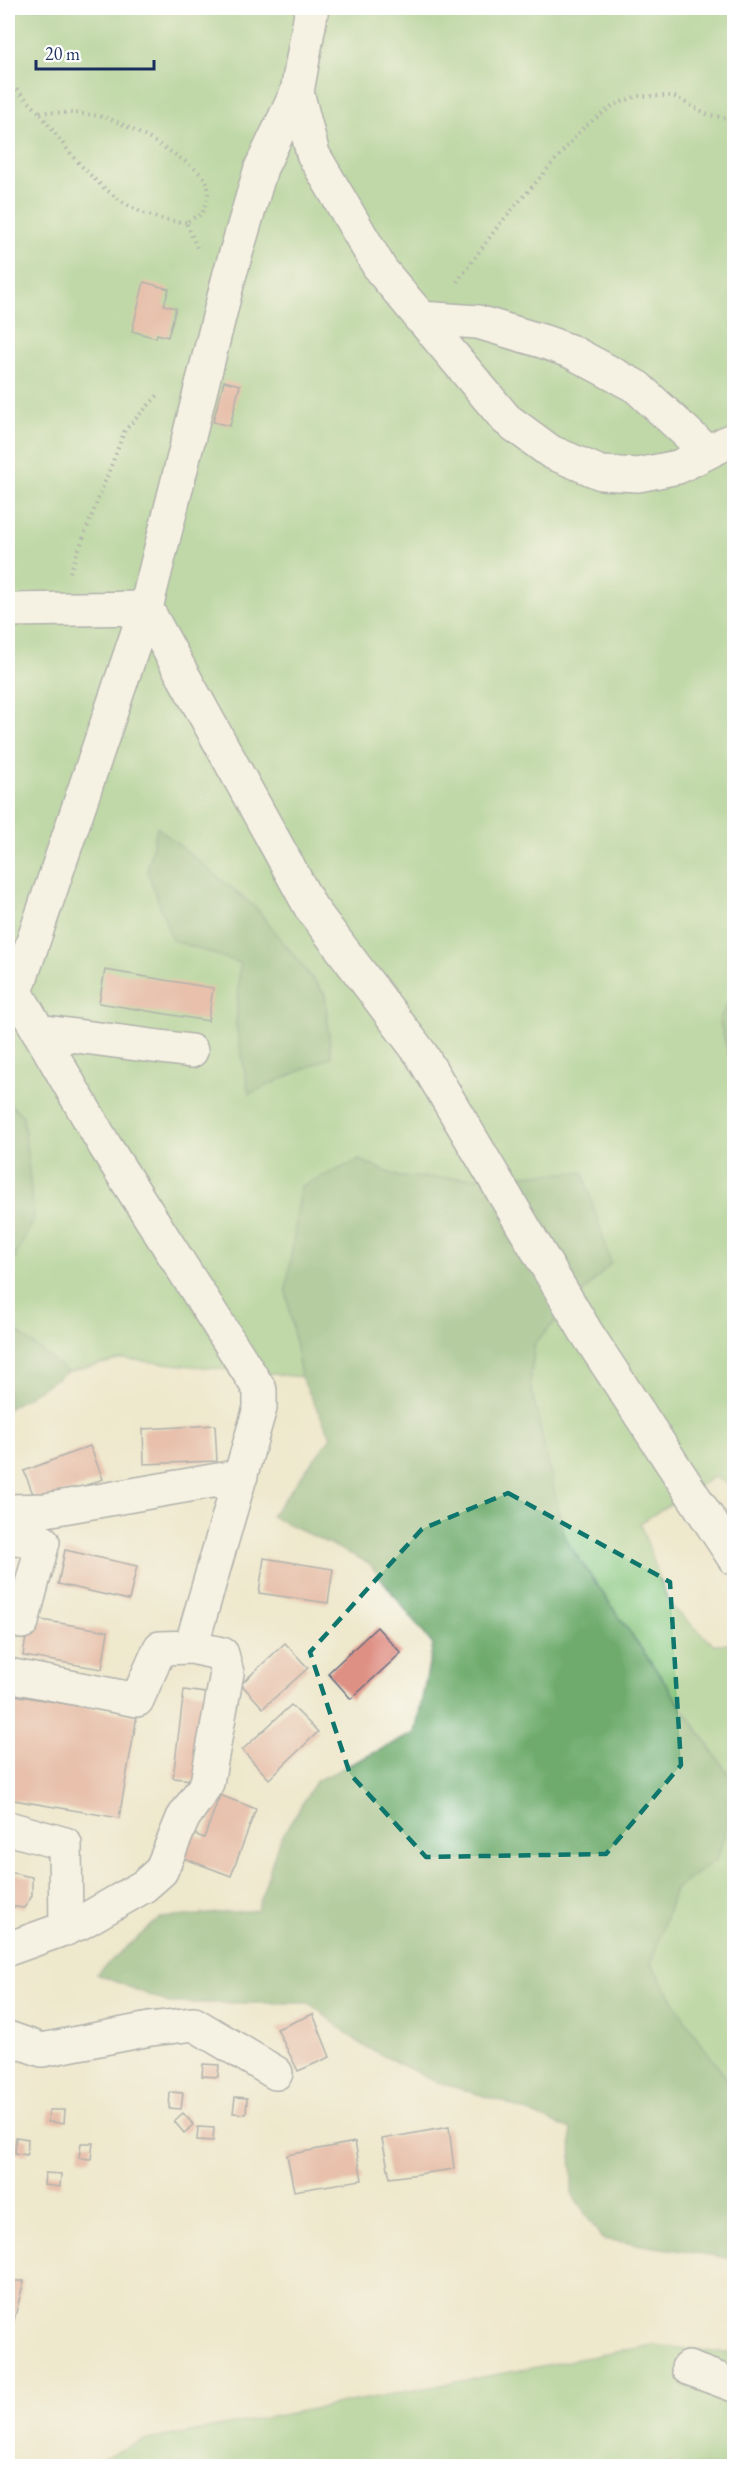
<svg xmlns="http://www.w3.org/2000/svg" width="742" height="2474" viewBox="0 0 742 2474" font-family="'EB Garamond',serif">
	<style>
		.green { fill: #88c67d; stroke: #527a6e; stroke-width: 1.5; fill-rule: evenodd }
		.forest { fill: #6eab6c; stroke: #446d65; stroke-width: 1.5 }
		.building { fill: #df9084 }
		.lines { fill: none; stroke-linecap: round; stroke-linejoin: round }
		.minor-tunnel { stroke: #c4c3b6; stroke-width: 33; stroke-dasharray: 33 16; stroke-linecap: butt }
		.minor-casing { stroke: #657084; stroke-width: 36 }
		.path { stroke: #657084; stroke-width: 4; stroke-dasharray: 1.5 4.5; stroke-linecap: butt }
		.minor { stroke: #fff; stroke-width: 33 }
		.marked { fill: none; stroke: #0f766e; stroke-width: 4.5; stroke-dasharray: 12 8; stroke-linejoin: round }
	</style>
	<rect width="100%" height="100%" fill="#fff"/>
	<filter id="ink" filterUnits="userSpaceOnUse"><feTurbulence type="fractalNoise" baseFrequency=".0167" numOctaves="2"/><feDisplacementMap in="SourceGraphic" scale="12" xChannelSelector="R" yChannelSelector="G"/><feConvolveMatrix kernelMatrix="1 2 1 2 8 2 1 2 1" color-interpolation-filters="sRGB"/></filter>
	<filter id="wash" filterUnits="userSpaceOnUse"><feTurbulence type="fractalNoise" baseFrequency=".008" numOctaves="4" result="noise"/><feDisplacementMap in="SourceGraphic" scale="24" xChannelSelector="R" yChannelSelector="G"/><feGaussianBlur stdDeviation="1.35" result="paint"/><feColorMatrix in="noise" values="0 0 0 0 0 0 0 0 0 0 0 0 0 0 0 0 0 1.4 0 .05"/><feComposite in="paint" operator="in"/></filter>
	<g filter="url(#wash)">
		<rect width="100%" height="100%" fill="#eee8cc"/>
		<path class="green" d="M8 8H734V991L720 1021 734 1074V1487L713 1477 640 1523 669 1604 713 1644H734V1782L565 1539 530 1383 535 1343 611 1263 454 1178 399 1177 359 1160 286 1290 301 1377 123 1359 67 1372 8 1324V1272L34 1218 23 1116 8 1102ZM157 828 257 909 325 994 331 1057 236 1026 240 963Z
			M734 1803V2089L692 2031 651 1964 675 1889 717 1858Z
			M653 2345 734 2354V2466H85L142 2441Z"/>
		<path class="forest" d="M157 827 257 909 325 995 331 1057 249 1094 236 1026 240 963 172 940 147 870Z
			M734 991V1074L719 1020Z
			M8 1102 23 1116 34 1218 8 1272Z
			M359 1160 399 1177 454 1178 583 1172 611 1263 535 1343 530 1383 565 1539 734 1782V1803L717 1859 675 1889 651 1964 692 2031 734 2089V2259L602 2239 572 2194 571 2130 504 2102 434 2081 362 2045 309 2003H169L96 1974 160 1918 257 1910 278 1843 316 1781 415 1733 433 1645 369 1563 271 1516 331 1437 301 1377 286 1290 301 1186Z
			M8 1324 67 1372 8 1409Z"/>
		<g id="blocks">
			<path class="building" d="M144 282 169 289 164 305 176 308 168 337 157 334 156 338 132 331Z
				M224 381 240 385 230 426 213 422Z
				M105 970 213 988 208 1021 99 1003Z
				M215 1425 217 1461 144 1464 143 1429Z
				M90 1446 103 1479 37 1504 24 1471Z
				M65 1550 137 1566 129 1600 58 1584Z
				M264 1558 333 1569 328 1603 259 1593Z
				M29 1618 108 1631 102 1669 23 1656Z
				M377 1627 401 1653 351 1699 328 1673Z
				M285 1643 308 1668 263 1708 241 1684Z
				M184 1690 213 1694 203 1781 173 1778Z
				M8 1694 137 1716 119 1818 8 1799Z
				M291 1705 318 1732 269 1779 242 1750Z
				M220 1795 256 1809 231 1876 178 1856 187 1831 204 1838Z
				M8 1872 32 1877V1896L24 1908 8 1906Z
				M313 2014 330 2057 298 2071 277 2029Z
				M203 2064 219 2065 218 2077 202 2076Z
				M170 2092 183 2093 181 2109 169 2108Z
				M235 2097 247 2098 246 2114 233 2113Z
				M49 2110H65L64 2123 48 2122Z
				M183 2113 194 2125 184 2133 174 2121Z
				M198 2127 214 2128 213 2141 197 2140Z
				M449 2127 454 2169 390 2178 382 2139Z
				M16 2137 28 2139 27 2155 15 2153Z
				M355 2142 362 2180 294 2191 287 2155Z
				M81 2143H93L91 2159 79 2158Z
				M45 2173 61 2174 60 2187 44 2185Z
				M8 2281H24L12 2328 8 2331Z"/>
		</g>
	</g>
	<g filter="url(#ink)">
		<use href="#blocks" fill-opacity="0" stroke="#657084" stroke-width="1.5"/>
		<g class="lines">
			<path class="minor-tunnel" d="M659 2464 660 2466"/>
			<defs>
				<path id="minor" d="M297 92 313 154 381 270 506 419 551 452 601 473 638 475 678 467 734 439
					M420 318 478 322 545 342 572 352 637 387 700 445 709 450
					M8 610 146 608 311 908 421 1054 586 1332 734 1558
					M8 1009 16 992 146 608 229 277 261 168 297 92 312 8
					M38 1031 191 1051
					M8 1511 46 1510 241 1476
					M8 1537 43 1542 22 1622
					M8 1675 137 1700 160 1648 191 1647 260 1408V1390L105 1146 16 992
					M8 1828 65 1844 66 1929
					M8 1949 80 1923 144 1886 161 1871 183 1818 207 1783 227 1673 222 1654 191 1647
					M8 2038 42 2050 150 2029 194 2024 276 2073
					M688 2368 734 2385"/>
			</defs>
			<use href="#minor" class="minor-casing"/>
			<path class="path" d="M8 81 39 112
				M186 222C119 221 75 161 39 112 61 113 86 112 107 118 127 124 194 163 205 179 212 190 206 204 202 214L186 222 197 248
				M457 282 498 226 584 127 614 105 637 96H673L707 114 734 121
				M70 572 125 430 160 393"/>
			<use href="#minor" class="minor"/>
		</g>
	</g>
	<path d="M0 0H742V2474H0ZM508 1493 670 1582 681 1765 606 1854 426 1857 350 1774 310 1652 422 1529Z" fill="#eee8cc" fill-opacity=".55" fill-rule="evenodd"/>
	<path class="marked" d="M508 1493 670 1582 681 1765 606 1854 426 1857 350 1774 310 1652 422 1529Z"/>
	<rect width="742" height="2474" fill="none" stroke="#fff" stroke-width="30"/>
	<path d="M36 60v9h118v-9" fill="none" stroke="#1b2f5e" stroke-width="3"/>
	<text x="45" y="60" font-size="18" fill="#1b2f5e" stroke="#ffffff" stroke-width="4.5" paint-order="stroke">20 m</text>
</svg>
